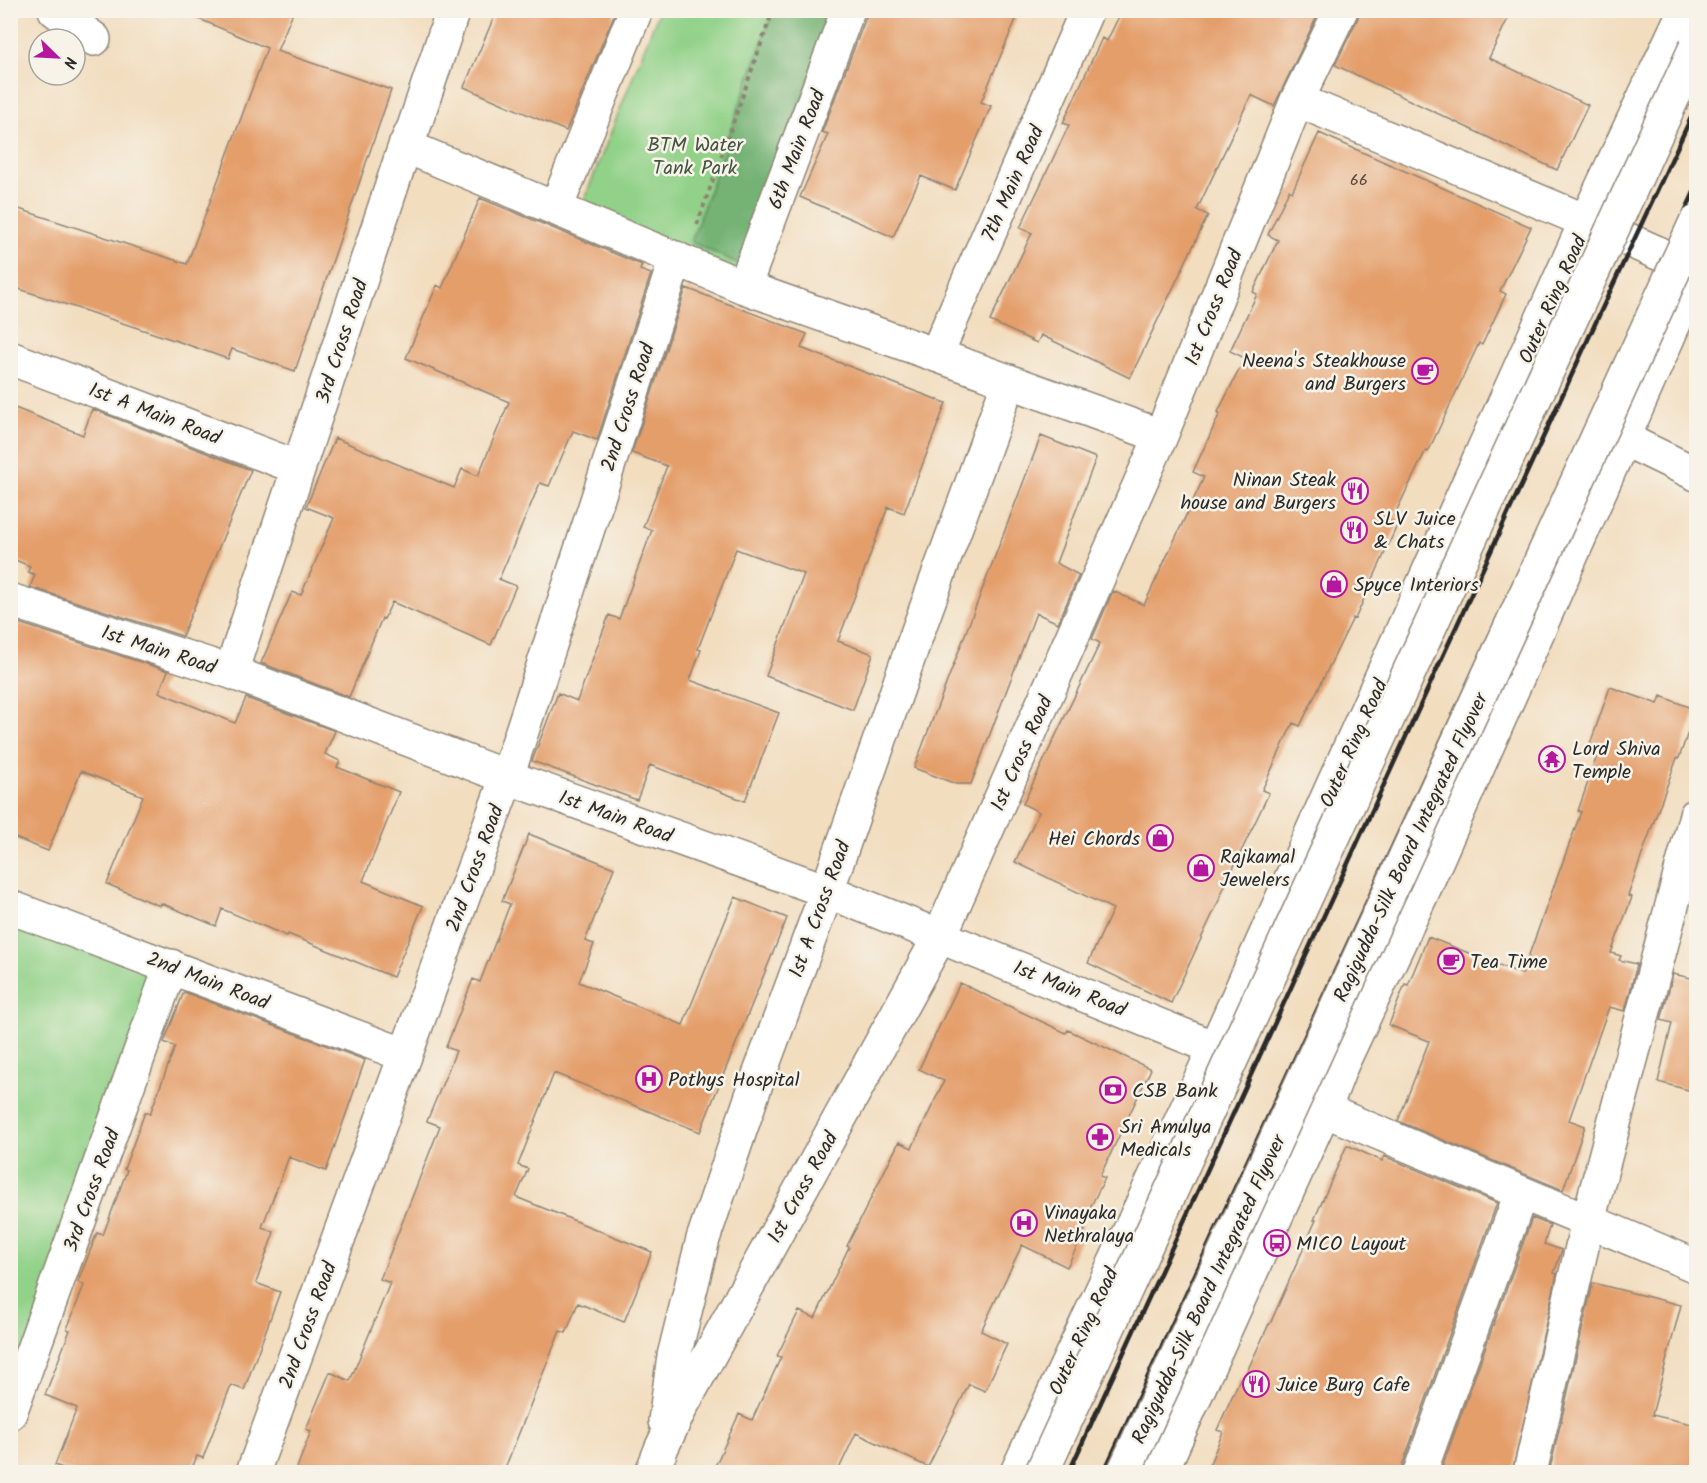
<svg xmlns="http://www.w3.org/2000/svg" width="1707" height="1483" viewBox="0 0 1707 1483" font-family="Kalam,sans-serif">
	<style>
		.green { fill: #91d188; stroke: #5e7e5a; stroke-width: 1.5 }
		.forest { fill: #74b374; stroke: #506f50; stroke-width: 1.5 }
		.building { fill: #e49e6a }
		.lines { fill: none; stroke-linecap: round; stroke-linejoin: round }
		.minor-casing { stroke: #8e8475; stroke-width: 36 }
		.highway-casing { stroke: #8e8475; stroke-width: 36 }
		.path { stroke: #8e8475; stroke-width: 4; stroke-dasharray: 4.5 4.5; stroke-linecap: butt }
		.minor { stroke: #fff; stroke-width: 33 }
		.highway { stroke: #fff; stroke-width: 33 }
		.rail { stroke: #2b2b2b; stroke-width: 4.5 }
		.major-bridge-casing { stroke: #8e8475; stroke-width: 36; stroke-linecap: butt }
		.major-bridge { stroke: #fff; stroke-width: 33 }
		.labels { text-anchor: middle; stroke-width: 5; stroke-linejoin: round; paint-order: stroke }
		.number-label { font-size: 16px; fill: #59483b }
		.park-label { font-size: 20px; fill: #445442; stroke: #f7f3e8 }
		.street-label { font-size: 20px; fill: #2b2b2b; stroke: #f7f3e8 }
		.poi-label { font-size: 20px; fill: #2b2b2b; stroke: #f7f3e8; text-anchor: start }
	</style>
	<rect width="100%" height="100%" fill="#f7f3e8"/>
	<filter id="ink" filterUnits="userSpaceOnUse"><feTurbulence type="fractalNoise" baseFrequency=".0167" numOctaves="2"/><feDisplacementMap in="SourceGraphic" scale="12" xChannelSelector="R" yChannelSelector="G"/><feConvolveMatrix kernelMatrix="1 2 1 2 8 2 1 2 1" color-interpolation-filters="sRGB"/></filter>
	<filter id="wash" filterUnits="userSpaceOnUse"><feTurbulence type="fractalNoise" baseFrequency=".008" numOctaves="4" result="noise"/><feDisplacementMap in="SourceGraphic" scale="24" xChannelSelector="R" yChannelSelector="G"/><feGaussianBlur stdDeviation="1.35" result="paint"/><feColorMatrix in="noise" values="0 0 0 0 0 0 0 0 0 0 0 0 0 0 0 0 0 1.4 0 .05"/><feComposite in="paint" operator="in"/></filter>
	<g filter="url(#wash)">
		<rect width="100%" height="100%" fill="#f2ddbf"/>
		<path class="green" d="M659 11H843L743 274 582 205Z
			M11 907 171 966 11 1413Z"/>
		<path class="forest" d="M773 11H835L739 264 691 242Z"/>
		<g id="blocks">
			<path class="building" d="M178 10H294L277 51 391 90 295 371 232 349 228 359 180 342 10 286V206L187 264 267 48Z
				M497 10H616L566 131 464 87Z
				M866 10H1020L981 102 991 106 955 190 921 176 893 237 800 197 828 134 822 132 866 17Z
				M1122 10H1320L1274 106 1251 95 1197 210 1208 215 1130 378 1041 335 1037 343 990 321 1032 233 1020 228 1069 125 1063 123 1102 38 1107 41Z
				M1359 10H1512L1489 58 1588 105 1557 170 1335 65 1358 18Z
				M1319 133 1531 227 1500 291 1506 294 1482 345 1479 343 1428 452 1426 450 1394 516 1400 519 1355 619 1353 618 1300 726 1293 723 1262 790 1269 793 1220 896H1221L1171 1003 1088 963 1113 909 1015 862 1039 812 1023 804 1100 643 1092 639 1113 591 1144 605 1204 477 1193 472 1220 413 1218 412 1245 358 1230 351 1257 294 1253 292 1278 240 1268 235 1289 190 1292 192Z
				M480 198 642 265 640 270 651 274 597 440 573 431 549 486 540 483 499 579 516 586 491 645 392 602 384 619 382 618 349 697 261 663 292 592 301 595 334 518 306 507 335 438 454 488 462 469 478 476 509 402 406 358 437 285 442 288Z
				M686 288 807 334 801 348 946 403 904 513 888 507 838 641 873 654 853 710 766 676 804 574 736 549 698 649 701 650 690 680 779 713 745 801 650 765 637 800 532 761 558 693 577 701 609 615 619 619 652 530 643 527 667 466 632 453Z
				M10 406 83 435 92 409 251 470 182 636 30 587 35 575 28 572 30 566 10 558Z
				M1041 436 1096 458 1056 563 1079 575 1058 623 1036 613 971 784H956L914 768Z
				M16 622 168 671 159 692 235 723 246 698 335 731 325 754 340 761 337 767 399 792 363 881 423 906 393 977 288 934 287 936 222 909 216 926 161 903 160 906 107 884 143 796 81 771 48 851 10 836V636Z
				M1610 687 1658 704 1661 696 1696 710 1679 758H1677L1644 849 1628 896 1632 897 1611 953 1621 956 1619 960 1637 964 1625 1011 1609 1007 1569 1120 1585 1126 1563 1190 1398 1121 1429 1041 1389 1025 1405 984 1408 985 1428 937 1522 974 1581 812 1578 811 1598 753 1588 750Z
				M529 834 614 868 585 941 594 944 579 982 683 1025 735 897 787 918 700 1132 554 1073 518 1165 528 1169 516 1197 652 1252 624 1322 578 1303 566 1333 560 1331 503 1473H295L311 1431 306 1429 330 1372 350 1381 390 1283 380 1279 440 1126 427 1121 456 1051 446 1047 473 979 480 982 510 904 502 901Z
				M1673 974 1696 979V1092L1658 1082 1672 1023 1661 1020Z
				M960 983 1066 1033 1068 1030 1151 1069 1100 1176 1105 1178 1080 1228 1085 1230 1067 1267 1022 1245 981 1331 1007 1344 985 1391 969 1384 928 1467 856 1433 837 1473H712L739 1414 752 1420 781 1357 777 1356 799 1311 815 1318 849 1247 847 1246 899 1142 912 1148 944 1081 919 1069Z
				M184 992 365 1060 326 1171 289 1157 262 1227 274 1232 256 1283 280 1292 244 1390 231 1385 203 1458 197 1456 190 1473H75L55 1465 77 1408 45 1395 70 1330 67 1329 84 1285 78 1282 97 1233 103 1235 127 1170 124 1169 145 1112 150 1114 175 1047 164 1042Z
				M1347 1145 1382 1161 1384 1156 1497 1203 1402 1466V1473H1206L1223 1432 1217 1430 1240 1379 1243 1380 1269 1324H1270L1316 1220H1314Z
				M1532 1218 1550 1225 1544 1244 1562 1250 1554 1273 1557 1274 1512 1473H1440Z
				M1593 1283 1681 1305 1652 1415 1696 1425V1473H1549Z"/>
		</g>
	</g>
	<g filter="url(#ink)">
		<use href="#blocks" fill-opacity="0" stroke="#8e8475" stroke-width="1.5"/>
		<g class="lines">
			<defs>
				<path id="minor" d="M55 10 94 39
					M1297 100 1586 221 1696 270
					M405 146 744 287 936 355 1161 436
					M556 208 636 10
					M744 287 848 10
					M936 355 1087 10
					M10 358 299 468
					M1624 439 1696 474
					M10 600 231 672 507 777 827 891 1215 1048
					M231 672 405 146 414 127 453 10
					M10 907 405 1055
					M1324 1110 1696 1266
					M10 1413 171 966
					M665 1421 674 1356 703 1239 758 1078 827 891 914 642 1009 381
					M253 1472 507 777 676 258
					M652 1472 662 1447 682 1405 940 936 1161 436 1297 100 1341 10
					M1420 1472 1521 1193
					M1530 1472 1588 1221 1696 815"/>
				<path id="highway" d="M1017 1472 1215 1048 1586 221 1685 10
					M1161 1472 1324 1110 1341 1066 1424 889 1696 274"/>
			</defs>
			<use href="#minor" class="minor-casing"/>
			<use href="#highway" class="highway-casing"/>
			<path class="path" d="M697 225 773 10"/>
			<use href="#minor" class="minor"/>
			<use href="#highway" class="highway"/>
			<path class="rail" d="M1069 1472 1606 300 1696 107
				M1104 1472 1696 188"/>
			<defs>
				<path id="major-bridge" d="M1042 1472 1696 47
					M1124 1472 1696 222"/>
			</defs>
			<use href="#major-bridge" class="major-bridge-casing"/>
			<use href="#major-bridge" class="major-bridge"/>
		</g>
	</g>
	<defs>
		<symbol id="cafe-ring" viewBox="-11 -11 22 22"><circle r="9.5" fill="#f7f3e8" stroke="#b5179e" stroke-width="1.5"/><path d="M-5.5-4.5H6V0H3Q3 3.5 0 3.5H-2.5Q-5.5 3.5-5.5 0ZM3-3.2v2h1.7v-2ZM-6 4.5H4V6H-6Z" fill="#b5179e"/></symbol>
		<symbol id="restaurant-ring" viewBox="-11 -11 22 22"><circle r="9.5" fill="#f7f3e8" stroke="#b5179e" stroke-width="1.5"/><path d="M-5-6h1v4h1v-4h1v4h1v-4h1v5L-1.5 .5V6h-2V.5L-5-1ZM5-6V6H3V1.5H1.5Q1.5-4 5-6Z" fill="#b5179e"/></symbol>
		<symbol id="shop-ring" viewBox="-11 -11 22 22"><circle r="9.5" fill="#f7f3e8" stroke="#b5179e" stroke-width="1.5"/><path d="M-5-2.5h2.3a2.7 3.5 0 0 1 5.4 0H5L5.5 6h-11ZM-1.5-2.5h3a1.5 2.3 0 0 0-3 0Z" fill="#b5179e"/></symbol>
		<symbol id="temple-ring" viewBox="-11 -11 22 22"><circle r="9.5" fill="#f7f3e8" stroke="#b5179e" stroke-width="1.5"/><path d="M0-6L5-2H3V0L6.5 2.5H4V6H1.5V3h-3V6H-4V2.5H-6.5L-3 0V-2H-5Z" fill="#b5179e"/></symbol>
		<symbol id="hospital-ring" viewBox="-11 -11 22 22"><circle r="9.5" fill="#f7f3e8" stroke="#b5179e" stroke-width="1.5"/><path d="M-5-5h3v3.5h4V-5h3V5h-3V1.5h-4V5h-3Z" fill="#b5179e"/></symbol>
		<symbol id="bank-ring" viewBox="-11 -11 22 22"><circle r="9.5" fill="#f7f3e8" stroke="#b5179e" stroke-width="1.5"/><path d="M-6-4H6V4H-6ZM0-2.3a2.3 2.3 0 1 0 0 4.6a2.3 2.3 0 1 0 0-4.6Z" fill="#b5179e"/></symbol>
		<symbol id="pharmacy-ring" viewBox="-11 -11 22 22"><circle r="9.5" fill="#f7f3e8" stroke="#b5179e" stroke-width="1.5"/><path d="M-2-6h4v4h4v4h-4v4h-4v-4h-4v-4h4Z" fill="#b5179e"/></symbol>
		<symbol id="bus-ring" viewBox="-11 -11 22 22"><circle r="9.5" fill="#f7f3e8" stroke="#b5179e" stroke-width="1.5"/><path d="M-5-6H5V4H4V6H2V4H-2V6H-4V4H-5ZM-3.5-4V0h7V-4ZM-3.5 1.2v1.5H-2V1.2ZM2 1.2v1.5H3.5V1.2Z" fill="#b5179e"/></symbol>
	</defs>
	<g fill-rule="evenodd">
		<use href="#cafe-ring" x="1410" y="356" width="30" height="30"/>
		<use href="#restaurant-ring" x="1340" y="476" width="30" height="30"/>
		<use href="#restaurant-ring" x="1339" y="515" width="30" height="30"/>
		<use href="#shop-ring" x="1319" y="569" width="30" height="30"/>
		<use href="#temple-ring" x="1537" y="744" width="30" height="30"/>
		<use href="#shop-ring" x="1145" y="823" width="30" height="30"/>
		<use href="#shop-ring" x="1186" y="853" width="30" height="30"/>
		<use href="#cafe-ring" x="1436" y="946" width="30" height="30"/>
		<use href="#hospital-ring" x="634" y="1064" width="30" height="30"/>
		<use href="#bank-ring" x="1098" y="1075" width="30" height="30"/>
		<use href="#pharmacy-ring" x="1085" y="1122" width="30" height="30"/>
		<use href="#hospital-ring" x="1009" y="1208" width="30" height="30"/>
		<use href="#bus-ring" x="1262" y="1228" width="30" height="30"/>
		<use href="#restaurant-ring" x="1241" y="1369" width="30" height="30"/>
	</g>
	<g class="labels">
		<g class="number-label">
			<text x="1359" y="185">66</text>
		</g>
		<g class="park-label">
			<text x="695" y="151">BTM Water<tspan x="695" dy="23">Tank Park</tspan></text>
		</g>
		<g class="street-label">
			<text transform="translate(796 149) rotate(-69)" y="7">6th Main Road</text>
			<text transform="translate(1012 183) rotate(-66)" y="7">7th Main Road</text>
			<text transform="translate(1552 299) rotate(-66)" y="7">Outer Ring Road</text>
			<text transform="translate(1213 307) rotate(-68)" y="7">1st Cross Road</text>
			<text transform="translate(341 341) rotate(-72)" y="7">3rd Cross Road</text>
			<text transform="translate(627 407) rotate(-72)" y="7">2nd Cross Road</text>
			<text transform="translate(155 413) rotate(21)" y="7">1st A Main Road</text>
			<text transform="translate(159 649) rotate(18)" y="7">1st Main Road</text>
			<text transform="translate(1353 743) rotate(-66)" y="7">Outer Ring Road</text>
			<text transform="translate(1021 753) rotate(-66)" y="7">1st Cross Road</text>
			<text transform="translate(616 816) rotate(20)" y="7">1st Main Road</text>
			<text transform="translate(1410 847) rotate(-65)" y="7">Ragigudda-Silk Board Integrated Flyover</text>
			<text transform="translate(474 868) rotate(-70)" y="7">2nd Cross Road</text>
			<text transform="translate(819 909) rotate(-70)" y="7">1st A Cross Road</text>
			<text transform="translate(208 980) rotate(21)" y="7">2nd Main Road</text>
			<text transform="translate(1070 988) rotate(22)" y="7">1st Main Road</text>
			<text transform="translate(802 1187) rotate(-61)" y="7">1st Cross Road</text>
			<text transform="translate(91 1190) rotate(-70)" y="7">3rd Cross Road</text>
			<text transform="translate(1208 1289) rotate(-65)" y="7">Ragigudda-Silk Board Integrated Flyover</text>
			<text transform="translate(307 1325) rotate(-70)" y="7">2nd Cross Road</text>
			<text transform="translate(1083 1331) rotate(-65)" y="7">Outer Ring Road</text>
		</g>
		<g class="poi-label">
			<text x="1406" y="367" text-anchor="end">Neena's Steakhouse<tspan x="1406" dy="23">and Burgers</tspan></text>
			<text x="1336" y="486" text-anchor="end">Ninan Steak<tspan x="1336" dy="23">house and Burgers</tspan></text>
			<text x="1374" y="525">SLV Juice<tspan x="1374" dy="23">&amp; Chats</tspan></text>
			<text x="1354" y="591">Spyce Interiors</text>
			<text x="1572" y="755">Lord Shiva<tspan x="1572" dy="23">Temple</tspan></text>
			<text x="1140" y="845" text-anchor="end">Hei Chords</text>
			<text x="1220" y="863">Rajkamal<tspan x="1220" dy="23">Jewelers</tspan></text>
			<text x="1470" y="968">Tea Time</text>
			<text x="668" y="1086">Pothys Hospital</text>
			<text x="1132" y="1097">CSB Bank</text>
			<text x="1120" y="1133">Sri Amulya<tspan x="1120" dy="23">Medicals</tspan></text>
			<text x="1044" y="1219">Vinayaka<tspan x="1044" dy="23">Nethralaya</tspan></text>
			<text x="1296" y="1250">MICO Layout</text>
			<text x="1276" y="1391">Juice Burg Cafe</text>
		</g>
	</g>
	<rect width="1707" height="1483" fill="none" stroke="#f7f3e8" stroke-width="36"/>
	<g transform="translate(57 57) rotate(114)"><circle r="28" fill="#f7f3e8" stroke="#a5a39c" stroke-width="1.5"/>
	<path d="M0-4.5L10 22L0 15L-10 22Z" fill="#b5179e"/>
	<text y="-9" font-size="16" font-weight="bold" text-anchor="middle" fill="#2b2b2b">N</text>
	</g>
</svg>
